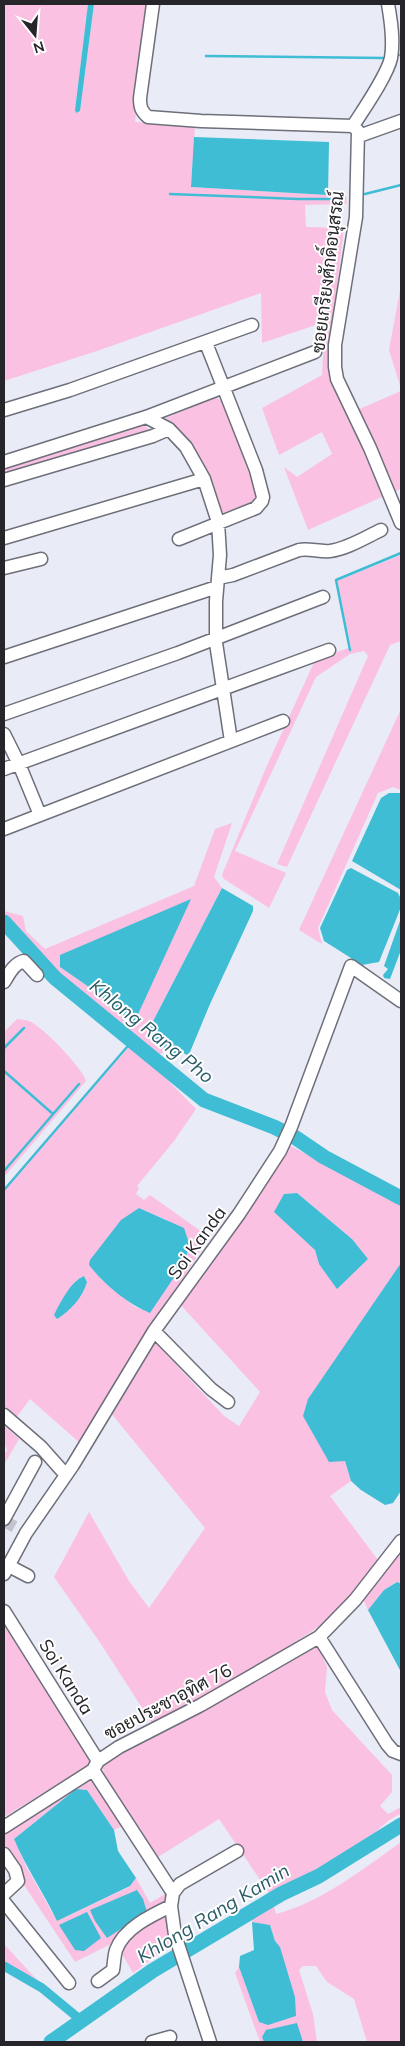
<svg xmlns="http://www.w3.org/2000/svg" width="405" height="2046" viewBox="0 0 405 2046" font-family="Mulish,Sarabun,sans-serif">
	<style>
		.green { fill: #fbc1e3; fill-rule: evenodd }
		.water { fill: #3ebdd4 }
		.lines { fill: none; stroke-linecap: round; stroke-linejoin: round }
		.stream { stroke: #3ebdd4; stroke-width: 2.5 }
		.canal { stroke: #3ebdd4; stroke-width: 9 }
		.river { stroke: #3ebdd4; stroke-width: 15 }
		.minor-tunnel { stroke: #c2c3ce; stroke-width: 12; stroke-dasharray: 12 6; stroke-linecap: butt }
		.minor-casing { stroke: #6d6f79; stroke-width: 15 }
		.minor { stroke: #fff; stroke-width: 12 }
		.labels { text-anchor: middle; stroke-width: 4; stroke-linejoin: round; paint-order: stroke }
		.street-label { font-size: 18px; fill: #25252a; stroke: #fff }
		.water-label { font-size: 19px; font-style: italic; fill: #2a5d67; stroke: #fff }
	</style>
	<rect width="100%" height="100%" fill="#e9ebf7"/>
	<path class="green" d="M4 4H88L75 110 76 113 80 111 94 4H150L135 122 195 126 191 187 346 196 347 204 305 205 306 227 344 228 332 329 330 373 335 390 357 434 382 497 308 530 284 467 297 477 332 454 322 432 279 455 262 408 322 375 325 322 262 343 261 293 97 351 4 381Z
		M401 285V389L389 350Z
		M401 391V488L394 493 357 410Z
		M216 397 223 402 256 492V502L223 513 219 510 198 456 166 418Z
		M140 422 162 440 4 485V464Z
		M401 555V641L390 645 287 867 277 864 368 656 364 651 350 654 316 677 235 851 286 873 269 908 224 879 222 875 265 770 315 660 351 647 337 581Z
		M401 709V790L393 787 378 793 318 928 322 944 299 930Z
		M232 823 214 877 222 888 149 1029 152 1039 163 1045 165 1051 159 1055 58 975 4 915V911L23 916 26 931 45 949 194 886 215 829ZM61 955 89 987 60 967Z
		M17 1019C21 1019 25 1020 29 1021 42 1026 82 1067 86 1081L4 1177V1032Z
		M128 1048 137 1049 196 1109 174 1141 137 1186 139 1188 136 1194 144 1200 150 1195 209 1237 80 1443 30 1399 15 1419 4 1409V1190ZM139 1208 167 1220 160 1296 150 1312 135 1307 101 1279ZM84 1276 87 1282C83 1296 73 1305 63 1315H54L78 1279Z
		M287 1144 401 1204V1263L370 1311 345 1461 351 1481 330 1496 378 1560 346 1604 317 1628 230 1683 200 1697 186 1707 153 1725 101 1644 54 1577 89 1512 129 1581 149 1608 205 1528 110 1412 154 1341 224 1416 239 1426 260 1392 178 1302ZM297 1193 352 1239 319 1264 315 1250 284 1194Z
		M4 1425 19 1439 4 1465V1455L7 1450 4 1442Z
		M401 1549V1584L396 1582 384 1590 368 1610 362 1597Z
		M4 1620 92 1763 4 1817Z
		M315 1644 319 1649 327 1667 325 1692 332 1710 392 1775V1792L380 1806 388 1814 401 1807V1814C388 1818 381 1829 370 1836 337 1857 305 1877 269 1893L219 1819 158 1857 104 1776 103 1767 106 1761Z
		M92 1775 124 1825 114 1830 87 1790 76 1789 14 1839 27 1868 57 1921 129 1887 136 1878 150 1903 165 1894 171 1946 133 1973 115 1942 75 1962 24 1885V1881L4 1848V1830Z
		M401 1842V2042H367L354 1999 327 1982 316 1966H303L299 1970 313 2014 317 2042 262 2037 264 2042H260L235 1973 239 1967 259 2022 280 1947 275 1941 270 1925 252 1922 254 1915 266 1908 274 1906 276 1914C322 1902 363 1869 401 1842Z
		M4 1944 38 1981 4 1964Z"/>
	<path class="water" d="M88 4H94L80 111 76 113 75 110Z
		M194 137 329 142 328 195 191 187Z
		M389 793H401V890L352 861 381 798Z
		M351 868 398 893 401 899V907L379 962 362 965 324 941 320 928 347 870Z
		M222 888 253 906V911L210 1004 190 1052 187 1055 178 1050 174 1055 165 1051 163 1045 152 1039 149 1029Z
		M191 899 134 1023 89 987 60 967V955Z
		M401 918V950L390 979 384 978 383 975 388 969 384 966Z
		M297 1193 352 1239 368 1259 337 1289 319 1264 315 1250 274 1212 284 1194Z
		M139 1208 184 1228 189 1243 187 1254 183 1264 150 1313C126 1303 105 1285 89 1265L90 1260 121 1220Z
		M401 1263V1491L393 1503 385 1505 361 1490 351 1481 345 1461 329 1462 303 1416 308 1399Z
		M84 1276 87 1282C83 1297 70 1311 57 1319L54 1315C60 1303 71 1281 84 1276Z
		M397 1582 401 1584V1672L368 1610 384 1590Z
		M76 1789 87 1790 114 1830 118 1851 136 1878 130 1886 57 1921C44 1893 26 1868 14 1839Z
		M137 1890 143 1899 147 1912 107 1938 95 1921 90 1910Z
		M87 1912 101 1938 84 1951 75 1950 59 1925Z
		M252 1922 270 1925 275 1941 280 1947 295 1997 296 2016 268 2025 259 2022 239 1967 240 1956 254 1950Z
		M297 2023 303 2042H264L262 2037 266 2030Z"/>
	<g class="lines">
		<path class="stream" d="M398 55H401
			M206 56 384 58
			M170 194 298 199H344
			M365 194 401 185
			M350 650 336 580 401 553
			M4 1048 24 1028
			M4 1071 53 1114
			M4 1171 79 1084
			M4 1190 133 1040"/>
		<path class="canal" d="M4 1966 42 1988 82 2021"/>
		<path class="river" d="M4 922 55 978 204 1100 274 1127 296 1138 324 1157 401 1198
			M51 2042 152 1971 281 1894 319 1876 401 1825"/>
		<path class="minor-tunnel" d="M4 1521 26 1533"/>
		<defs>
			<path id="minor" d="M153 4 140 98C140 107 141 111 148 117L201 121 353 126 358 131 356 217 335 345V367L337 379 370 448 401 523
				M353 126C363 110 387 76 391 58 394 40 391 21 388 4
				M359 136 401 121
				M4 410 70 390 252 325
				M146 417 169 429 186 447 204 479 218 522 220 555 216 601V643L231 741
				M4 462 146 417 315 352
				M4 480 153 436 169 429
				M4 538 204 479
				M179 539 256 508 262 501 263 497 256 470 206 343
				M4 568 41 559
				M218 578 233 575 299 550C309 548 319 552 330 551 347 549 366 537 381 530
				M4 657 217 587
				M4 714 178 653 323 597
				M4 734 19 764 40 815
				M4 769 329 650
				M4 829 283 721
				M4 982C9 974 14 963 24 961L37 975
				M154 1331 211 1389 228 1402
				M4 1415 41 1447 65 1474
				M4 1519 35 1462
				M9 1566 28 1576
				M4 1574 26 1533 73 1465 154 1331 239 1214 280 1151 291 1127 351 966 401 1001
				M4 1611 98 1761
				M319 1637 387 1744 393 1751 401 1754
				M4 1827 93 1770
				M4 1854 15 1870 18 1881 4 1894
				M173 1893 180 1884 237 1851
				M4 1902 69 1983
				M98 1981 113 1970C114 1964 114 1957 116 1950 124 1928 152 1915 171 1906
				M152 2042 170 2037
				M210 2042 175 1935 171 1906 173 1893 93 1770 98 1761 119 1747 201 1705 319 1637 355 1600 401 1541"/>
		</defs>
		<use href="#minor" class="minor-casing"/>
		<use href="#minor" class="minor"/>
	</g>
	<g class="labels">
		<g class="street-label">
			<text transform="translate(328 272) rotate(-83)" y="6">ซอยเกรียงศักดิ์อนุสรณ์</text>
			<text transform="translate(197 1243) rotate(-54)" y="6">Soi Kanda</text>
			<text transform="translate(66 1677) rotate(58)" y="6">Soi Kanda</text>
			<text transform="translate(168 1702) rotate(-28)" y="6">ซอยประชาอุทิศ 76</text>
		</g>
		<g class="water-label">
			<text transform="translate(152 1031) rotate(39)" y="7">Khlong Rang Pho</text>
			<text transform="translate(213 1913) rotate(-31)" y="7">Khlong Rang Kamin</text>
		</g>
	</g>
	<rect width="405" height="2046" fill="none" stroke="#25252a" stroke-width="10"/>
	<g transform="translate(35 35) rotate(163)" stroke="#ffffff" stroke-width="4" paint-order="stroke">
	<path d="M0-4L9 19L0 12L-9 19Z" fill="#25252a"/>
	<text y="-8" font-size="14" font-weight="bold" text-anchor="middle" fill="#25252a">N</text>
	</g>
</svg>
